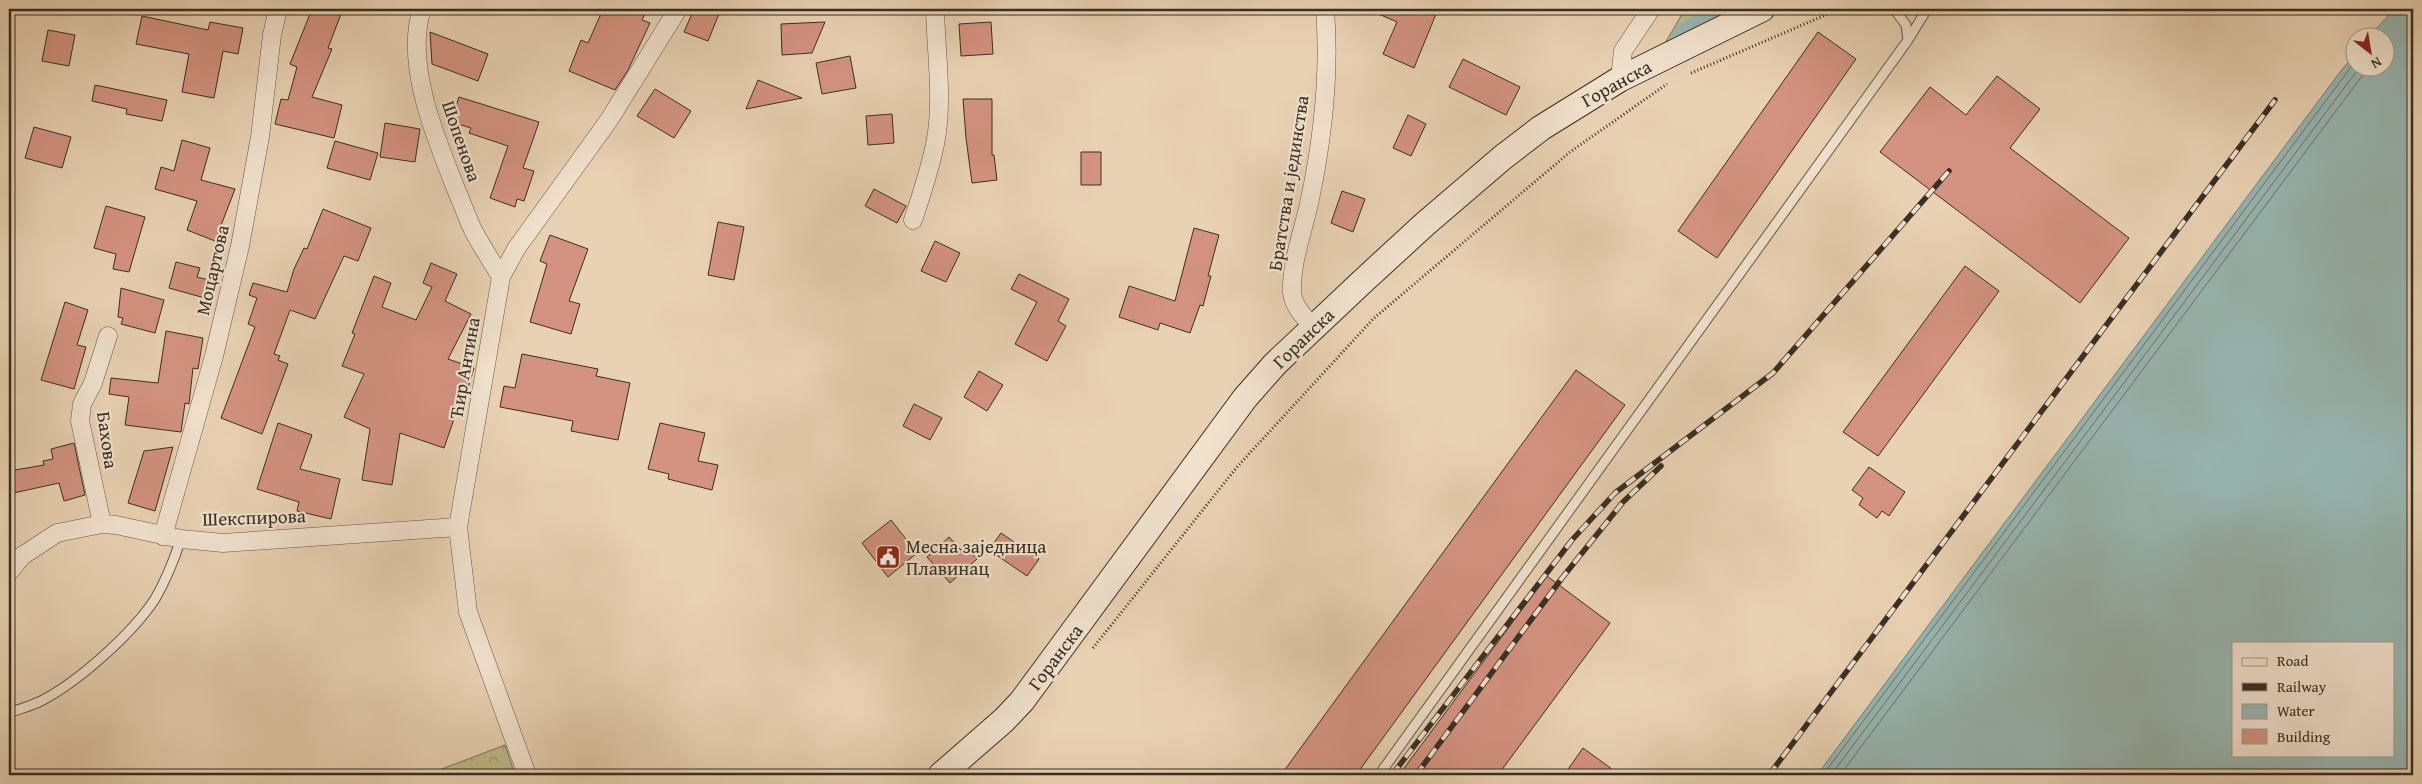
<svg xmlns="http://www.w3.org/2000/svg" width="2422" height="784" viewBox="0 0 2422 784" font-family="'Gentium Book Plus',serif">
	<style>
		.grass { fill: url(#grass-tufts); stroke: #7a7456 }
		.forest { fill: url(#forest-crowns); stroke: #7a7456 }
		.water { fill: #98b6b2; stroke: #71807a; fill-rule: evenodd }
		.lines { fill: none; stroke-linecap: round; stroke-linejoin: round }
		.shore { stroke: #68726c; stroke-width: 1 }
		.canal { stroke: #98b6b2; stroke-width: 24 }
		.building { fill: #d49381; stroke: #372f25 }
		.service-casing { stroke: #645848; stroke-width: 11 }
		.minor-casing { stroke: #645848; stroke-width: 19 }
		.secondary-casing { stroke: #372f25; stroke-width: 27 }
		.path { stroke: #372f25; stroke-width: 3; stroke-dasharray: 1 2.5; stroke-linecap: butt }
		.service { stroke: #f1e2ce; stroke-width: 9 }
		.minor { stroke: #f1e2ce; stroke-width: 18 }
		.secondary { stroke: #f1e2ce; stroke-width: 25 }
		.rail-casing { stroke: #372f25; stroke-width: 5.5 }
		.rail { stroke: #f1e2ce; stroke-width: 4; stroke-dasharray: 11; stroke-linecap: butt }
		.labels { text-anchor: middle; stroke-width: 4.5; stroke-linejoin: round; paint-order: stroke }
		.street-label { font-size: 19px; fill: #372f25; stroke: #f1e2ce }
		.poi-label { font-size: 19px; fill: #372f25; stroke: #f1e2ce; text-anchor: start }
	</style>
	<defs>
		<pattern id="grass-tufts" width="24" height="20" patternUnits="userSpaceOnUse" patternTransform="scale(1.25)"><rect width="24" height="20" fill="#bdba88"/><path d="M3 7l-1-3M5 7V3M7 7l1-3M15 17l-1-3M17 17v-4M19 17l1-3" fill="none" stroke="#9a986f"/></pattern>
		<pattern id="forest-crowns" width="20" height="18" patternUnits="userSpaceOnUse" patternTransform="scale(1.25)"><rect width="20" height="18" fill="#bdba88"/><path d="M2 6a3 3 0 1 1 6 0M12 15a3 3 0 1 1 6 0" fill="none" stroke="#9a986f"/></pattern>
	</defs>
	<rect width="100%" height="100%" fill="#e9d2b3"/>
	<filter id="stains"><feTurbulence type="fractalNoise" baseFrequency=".004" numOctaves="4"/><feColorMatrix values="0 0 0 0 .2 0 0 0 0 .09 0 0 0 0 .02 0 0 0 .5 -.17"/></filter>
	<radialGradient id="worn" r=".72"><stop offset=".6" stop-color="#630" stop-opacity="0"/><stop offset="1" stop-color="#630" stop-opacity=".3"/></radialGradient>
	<path class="grass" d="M1685 9H1731L1664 45Z"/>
	<path class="forest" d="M505 745 515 775H426Z"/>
	<path class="water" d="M2394 9H2413V775H1817L2340 72 2354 55V68H2384V38L2369 37ZM2233 643H2393V755H2233Z"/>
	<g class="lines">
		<path class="shore" d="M1823 775 2354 63
			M1831 775 2359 68
			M1840 775 2368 68"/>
		<path class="canal" d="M1684 36 1731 9"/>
	</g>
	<path class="building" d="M312 9H343L328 48 332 49 312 97 342 105 334 138 275 124 281 99 288 100 297 67 290 64Z
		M603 9H647L642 20 650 23 628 70 615 90 569 71 581 40 588 43Z
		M694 9H721L708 41 684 32Z
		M1367 9H1438L1414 68 1383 54 1397 22Z
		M142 16 208 30 210 22 243 28 238 54 223 51 214 98 182 92 189 54 136 44Z
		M825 22 812 53 782 55 781 24Z
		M991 22 993 54 961 56 959 24Z
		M48 30 75 35 69 66 42 61Z
		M430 32 488 54 478 81 432 64Z
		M1818 32 1856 59 1717 258 1678 231Z
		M850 56 856 88 822 94 816 63Z
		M1463 59 1520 87 1506 115 1449 87Z
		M1997 76 2040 109 2010 148 2129 238 2080 303 1880 152 1930 87 1966 115Z
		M758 80 802 98 746 109Z
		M95 85 167 100 162 121 126 114 127 109 92 101Z
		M655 89 691 111 674 138 637 116Z
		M459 97 539 122 523 168 534 171 524 201 517 199 515 207 490 198 508 146 469 133 471 128 451 122Z
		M963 99H992V155H994L997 180 972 183 966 138Z
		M892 114 894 143 868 145 866 116Z
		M1408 115 1426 124 1411 156 1393 148Z
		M385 123 420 129 415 162 380 157Z
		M34 127 71 137 62 168 25 158Z
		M182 140 210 148 201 180 235 189 215 241 187 230 197 201 155 189 161 167 174 171Z
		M335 141 378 153 370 180 327 168Z
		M1081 152H1101V185H1081Z
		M874 189 906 206 897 223 865 206Z
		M1342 191 1365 199 1353 232 1331 223Z
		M106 206 145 217 129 272 113 269 116 254 94 248Z
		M323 209 371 228 358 261 344 256 315 319 290 310 274 354 280 356 278 360 288 364 262 434 221 418 255 327 248 324 257 298 249 295 253 283 287 292 294 269 304 248 307 249Z
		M718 222 744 227 734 280 708 275Z
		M1194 228 1219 235 1208 276H1211L1203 306 1200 305 1190 333 1160 323 1158 330 1119 317 1129 286 1175 301Z
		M550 235 588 249 569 301 580 304 571 334 530 322 547 264 540 261Z
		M935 241 960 253 946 282 921 271Z
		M176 262 200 268 197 277 217 282 212 300 169 288Z
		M431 263 457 274 445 301 471 314 448 359 474 368 467 391 464 390 444 448 400 433 392 485 362 480 370 429 344 417 364 374 342 366 355 334 352 333 374 276 391 283 382 307 416 320 432 287 423 283Z
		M1965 266 1999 291 1878 456 1843 432Z
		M1019 274 1069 299 1058 321 1066 326 1047 361 1015 344 1037 302 1011 289Z
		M121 288 164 300 155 333 121 324 123 318 118 317Z
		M65 302 88 310 77 345 86 347 74 389 41 380Z
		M166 331 203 338 198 369 193 368 189 404 185 403 181 432 125 425 129 397 109 394 111 378 158 383Z
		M522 354 598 369 596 376 630 383 618 440 571 431 573 421 500 407 504 386 515 388Z
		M1576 370 1625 405 1356 775H1281Z
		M979 371 1003 385 987 411 964 397Z
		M914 404 942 418 930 440 903 426Z
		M278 423 312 435 300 469 340 479 331 519 297 511 299 502 257 489Z
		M660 423 705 433 698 461 718 465 712 490 668 479 669 474 648 469Z
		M74 443 85 495 64 501 59 483 9 494V471L44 465 43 461 53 459 51 449Z
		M173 447 155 511 128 503 144 451Z
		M1869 467 1905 492 1889 516 1882 511 1877 518 1859 505 1863 498 1852 490Z
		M891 520 917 553 888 577 862 543Z
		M1001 533 1039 559 1027 576 989 550Z
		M949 537 961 550 965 546 977 559 950 583 927 557Z
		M1547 576 1610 623 1498 775H1399Z
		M1583 748 1620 775H1564Z"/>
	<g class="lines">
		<defs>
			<path id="service" d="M1894 9 1906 25 1908 40
				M9 713C19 709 31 706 41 701 78 682 132 634 155 599 166 580 174 560 181 539
				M1379 775 1908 40 1927 9"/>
			<path id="minor" d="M422 9C404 63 436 139 456 189 462 203 467 218 474 232 482 247 492 262 501 277
				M1620 79 1623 51 1651 9
				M913 220C922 193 931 167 936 139 943 97 936 51 935 9
				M1313 327C1304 317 1293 306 1292 292 1291 261 1304 229 1310 199 1323 137 1330 72 1325 9
				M102 524 80 421 82 404 93 383 108 336
				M163 536 214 356 240 246 260 137 272 35 278 9
				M9 572 22 556 57 533 102 524 116 525 181 539 223 543 458 527
				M527 775 468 612 458 527 501 277 516 249 609 120 678 9"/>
			<path id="secondary" d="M941 775 1004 720 1022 701 1245 398 1275 364 1363 281 1425 224 1502 158 1541 128 1620 79 1762 9"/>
		</defs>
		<use href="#service" class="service-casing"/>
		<use href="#minor" class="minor-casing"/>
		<use href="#secondary" class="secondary-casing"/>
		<path class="path" d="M1691 73 1837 10
			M1093 648 1237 467 1373 319 1570 152 1667 84"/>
		<use href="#service" class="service"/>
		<use href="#minor" class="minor"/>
		<use href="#secondary" class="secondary"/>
		<defs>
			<path id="rail" d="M1392 775 1572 540 1615 493 1773 373 1949 171
				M1416 775 1562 578 1623 502 1661 466
				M1769 775 2275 100"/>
		</defs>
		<use href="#rail" class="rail-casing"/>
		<use href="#rail" class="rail"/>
	</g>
	<defs>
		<symbol id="civic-square" viewBox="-11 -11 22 22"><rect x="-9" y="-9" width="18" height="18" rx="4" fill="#8f2418" stroke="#f1e2ce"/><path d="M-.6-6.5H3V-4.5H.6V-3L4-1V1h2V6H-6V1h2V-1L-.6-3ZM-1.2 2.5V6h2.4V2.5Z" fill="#fff"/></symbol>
	</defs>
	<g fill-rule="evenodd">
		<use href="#civic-square" x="874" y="543" width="28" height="28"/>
	</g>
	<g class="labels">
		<g class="street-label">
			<text transform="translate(1616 83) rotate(-29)" y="7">Горанска</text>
			<text transform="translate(462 141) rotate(71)" y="7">Шопенова</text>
			<text transform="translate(1288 183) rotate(-81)" y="7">Братства и јединства</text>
			<text transform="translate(212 270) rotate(-77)" y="7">Моцартова</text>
			<text transform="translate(1303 338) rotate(-44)" y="7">Горанска</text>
			<text transform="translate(464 368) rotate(-80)" y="7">Ћир Антина</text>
			<text transform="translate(108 440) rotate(82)" y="7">Бахова</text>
			<text transform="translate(254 517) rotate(-2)" y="7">Шекспирова</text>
			<text transform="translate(1055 657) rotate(-53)" y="7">Горанска</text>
		</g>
		<g class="poi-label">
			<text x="906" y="553">Месна заједница<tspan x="906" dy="22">Плавинац</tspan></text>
		</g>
	</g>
	<rect width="2422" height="784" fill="none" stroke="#e9d2b3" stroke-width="30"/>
	<rect x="10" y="10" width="2402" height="764" fill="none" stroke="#372f25" stroke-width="2.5"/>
	<rect x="15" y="15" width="2392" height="754" fill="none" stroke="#372f25"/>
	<rect x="2232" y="642" width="162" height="115" fill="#f1e2ce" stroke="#a79a8a"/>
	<rect x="2242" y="658" width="25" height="8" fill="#f1e2ce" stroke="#a79a8a"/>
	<text x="2277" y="666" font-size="15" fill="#372f25">Road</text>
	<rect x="2242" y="683" width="25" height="8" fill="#372f25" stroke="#a79a8a"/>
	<text x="2277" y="692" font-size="15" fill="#372f25">Railway</text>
	<rect x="2242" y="704" width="25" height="15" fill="#98b6b2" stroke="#a79a8a"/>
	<text x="2277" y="716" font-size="15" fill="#372f25">Water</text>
	<rect x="2242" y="729" width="25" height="15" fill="#d49381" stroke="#a79a8a"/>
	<text x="2277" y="742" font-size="15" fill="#372f25">Building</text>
	<g transform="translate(2370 52) rotate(149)"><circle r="24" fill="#f1e2ce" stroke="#a79a8a"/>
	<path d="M0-4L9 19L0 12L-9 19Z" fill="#8f2418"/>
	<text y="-8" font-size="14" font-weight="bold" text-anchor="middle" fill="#372f25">N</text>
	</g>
	<rect width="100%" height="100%" filter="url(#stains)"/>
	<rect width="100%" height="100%" fill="url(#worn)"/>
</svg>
